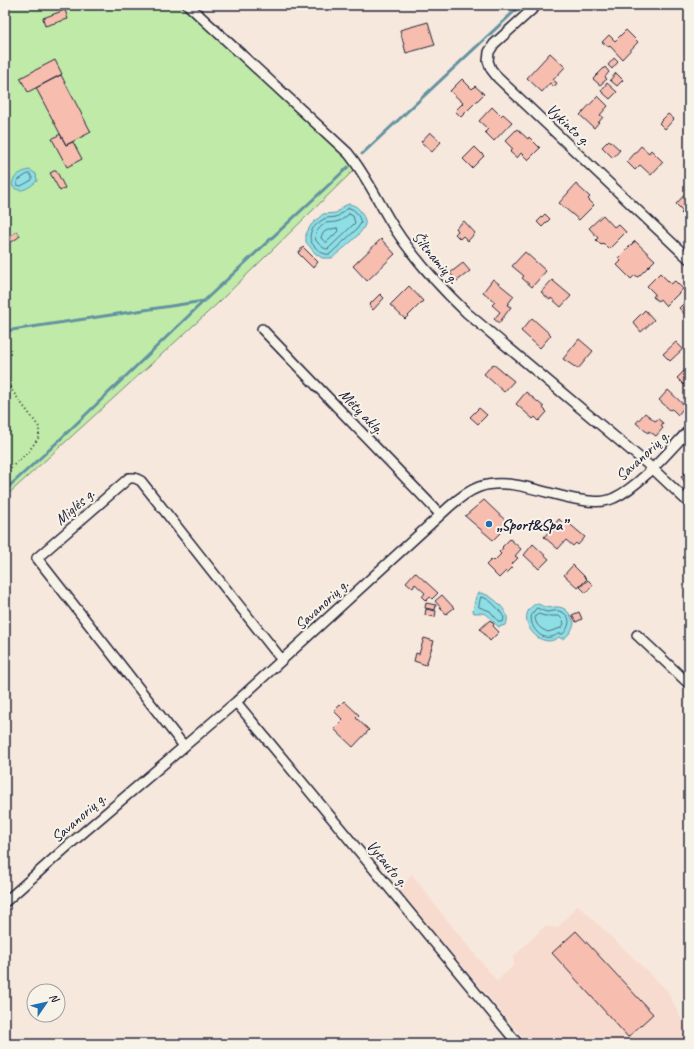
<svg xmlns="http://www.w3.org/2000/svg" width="694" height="1049" viewBox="0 0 694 1049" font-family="Caveat,sans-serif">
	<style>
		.built { fill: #f7dbcf }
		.green { fill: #c0eaa7; stroke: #718671 }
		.water { fill: #8ddfe5; stroke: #6293a1 }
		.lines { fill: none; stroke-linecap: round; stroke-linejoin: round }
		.shore { stroke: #4d6e7f; stroke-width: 1 }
		.stream { stroke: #6293a1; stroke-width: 3 }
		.building { fill: #f7beaf; stroke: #22223b }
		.street-casing { stroke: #22223b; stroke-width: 12 }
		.path { stroke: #22223b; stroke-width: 2; stroke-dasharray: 1 3; stroke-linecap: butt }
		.street { stroke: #f7f3e8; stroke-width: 9 }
		.poi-dot { fill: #1f6fb2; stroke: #f7f3e8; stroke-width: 1.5 }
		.labels { text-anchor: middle; stroke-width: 4; stroke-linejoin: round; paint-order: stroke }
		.street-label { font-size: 16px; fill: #22223b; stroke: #f7f3e8 }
		.poi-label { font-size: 16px; font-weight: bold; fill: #22223b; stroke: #f7f3e8; text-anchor: start }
	</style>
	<rect width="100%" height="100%" fill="#f7e8dd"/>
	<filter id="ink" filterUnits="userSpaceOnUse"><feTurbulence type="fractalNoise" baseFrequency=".025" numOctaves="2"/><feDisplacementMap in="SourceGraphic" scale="8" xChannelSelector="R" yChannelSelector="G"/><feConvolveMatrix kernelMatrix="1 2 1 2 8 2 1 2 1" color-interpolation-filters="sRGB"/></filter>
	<g filter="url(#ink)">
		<path class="built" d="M412 874 442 914 497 981 514 965 513 957 545 926 557 928 578 905 667 990 689 1035V1044H528L399 891Z"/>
		<path class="green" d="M5 5H188L358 166 217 304 5 497Z"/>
		<path class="water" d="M30 170 36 174 37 181C30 187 21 194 13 187 10 177 22 171 30 170Z
			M349 204C354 205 358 207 361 212 363 216 366 220 365 224 363 234 340 251 332 258H322L315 253 306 242V234L311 225 323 214 336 213 344 206Z
			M479 593C490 592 515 615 505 625L499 627C487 618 492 612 474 613L473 611 476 596Z
			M536 604C541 604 541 606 545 607 549 608 552 607 556 607 565 606 572 615 574 624 572 630 568 637 562 639L559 637C539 653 512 615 536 604Z"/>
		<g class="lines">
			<path class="shore" d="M30 174 32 177V180L21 186 17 185V181L26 175Z
				M349 208C356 209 359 216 361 223L357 229 330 254C324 255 320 252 316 248 304 237 312 226 324 219 327 217 332 218 336 217 341 215 344 210 349 208Z
				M349 214 353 216 355 223 328 249C324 249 321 246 318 243 311 236 319 227 326 223 330 222 335 223 339 221 343 220 346 216 349 214Z
				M337 228 338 231 327 242H325L321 238C322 230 331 229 337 228Z
				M481 597C489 597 501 611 504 618L503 622H499L490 611 479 607Z
				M537 608C540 609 543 611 546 612 551 612 555 610 559 611 572 615 571 625 563 634 556 633 557 636 551 637 539 640 528 624 532 614Z
				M538 614 545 616H559L563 620 564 624 561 628 548 632C541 629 536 626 535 618Z"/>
			<path class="stream" d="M362 154 521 5
				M5 331 204 301 348 167
				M5 490 49 450 204 301"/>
		</g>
		<path class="building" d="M65 10 68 19 45 26 43 18Z
			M428 22 435 45 406 53 400 30Z
			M626 30 638 42 622 59 610 46 609 47 602 42 609 35 615 41Z
			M550 53 565 67 553 80 557 83 554 87 550 83 542 92 527 78Z
			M614 58 618 62 612 69 608 65Z
			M55 60 62 74 28 92 20 78Z
			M605 67 609 72 605 77 607 79 600 85 593 79Z
			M616 73 623 80 617 86 610 80Z
			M61 75 91 132 66 145 36 88Z
			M462 79 472 89 475 86 484 94 461 117 455 111 463 103 450 91Z
			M607 83 617 92 610 99 601 91Z
			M598 96 608 106 600 115 603 117 594 128 580 115Z
			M492 107 501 116 503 114 512 122 494 141 485 132 488 129 479 121Z
			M668 114 674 119 665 129 659 123Z
			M517 129 528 139 529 137 540 148 528 160 521 153 517 158 510 152 513 149 505 141Z
			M430 132 441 142 432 152 421 142Z
			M60 134 66 145 73 142 82 159 67 167 52 139Z
			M609 140 620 150 613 158 602 147Z
			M641 146 649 153 651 150 663 162 651 175 640 165 635 170 627 162Z
			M475 147 484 156 472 168 463 159Z
			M56 170 65 188 60 191 50 173Z
			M576 184 590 197 588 199 594 205 579 220 559 203Z
			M686 193 689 196V221L681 213 683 211 676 204Z
			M545 214 550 219 542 227 537 222Z
			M603 215 614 227 618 224 626 232 609 249 603 243 601 245 596 240 598 238 589 228Z
			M464 221 475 233 468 241 463 236 460 239 455 234 458 231 456 228Z
			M17 231 20 236 12 242 9 237Z
			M381 239 395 254 367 281 353 266Z
			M635 241 655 260 638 277 635 275 631 279 617 265 621 261 618 258Z
			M303 247 318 262 313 268 298 253Z
			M525 252 546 271 532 287 522 278 524 276 512 266Z
			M463 263 470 271 457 281 450 273Z
			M660 273 671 284 675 281 683 289 666 306 660 299 658 301 653 297 655 294 647 286Z
			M493 279 514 296 507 305 511 307 499 323 494 319 500 312 492 305 495 302 483 292Z
			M552 280 571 296 561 307 551 298 550 300 541 292Z
			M409 286 423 301 405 319 390 305Z
			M380 294 384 298 373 310 369 305Z
			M689 298V319L679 308Z
			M645 310 654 320 641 332 633 322Z
			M532 318 551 335 540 348 521 331Z
			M579 339 593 351 578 369 563 359Z
			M676 342 683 349 670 361 663 354Z
			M493 364 514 381 504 392 484 374Z
			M689 366V390L677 378Z
			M668 390 685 406 678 415 672 409 670 410 659 400Z
			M526 392 544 407 543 408 547 412 539 421 535 417 533 419 516 404Z
			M479 408 487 415 478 424 470 417Z
			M645 413 655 421 658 419 663 423 661 426 663 428 656 436 649 431 648 433 636 423Z
			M686 472 689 475V478L685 482 681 477Z
			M484 500 505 520 504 529 493 540 465 516Z
			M559 519 564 524 566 521 585 537 578 545 576 543 573 546 566 540 558 549 544 537Z
			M510 539 521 549 515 556 518 558 511 565 513 567 507 573 506 571 499 578 486 565 492 559 494 561 501 554 499 552 503 548 502 547Z
			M533 544 549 559 539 569 524 555Z
			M573 565 587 579 578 588 564 575Z
			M415 572 438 593 432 599 430 597 426 601 422 597 425 593 415 584 413 588 406 582Z
			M588 580 593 585 586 593 580 587Z
			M442 595 454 608 446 614 435 601Z
			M426 603 436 605 435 610 425 608Z
			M426 609 436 611 435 617 425 615Z
			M579 612 582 619 576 622 572 615Z
			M490 620 494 624 493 626 499 632 490 641 480 629Z
			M424 638 434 641 426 665 414 661 416 653 419 654Z
			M344 701 359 715 356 718 369 730 353 747 334 729 343 720 334 711Z
			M576 931 653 1014 628 1037 552 953Z"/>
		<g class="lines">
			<defs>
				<path id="street" d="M188 5 348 153C367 176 379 204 395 229 415 260 440 287 467 313L652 468 689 503
					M537 5 494 44 489 52 488 61 491 69 498 78 689 259
					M262 329 440 514
					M637 635 689 684
					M236 702 518 1044
					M184 746 37 558 129 478H135L141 481 282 660
					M5 902 70 844 236 702 449 507C458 499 468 491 479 487 510 476 550 496 581 500 592 502 604 503 614 498 640 486 669 451 689 430"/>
			</defs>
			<use href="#street" class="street-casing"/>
			<path class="path" d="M5 381 39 427V437L29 451 5 473"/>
			<use href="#street" class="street"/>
		</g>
	</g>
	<circle class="poi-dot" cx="489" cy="524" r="4"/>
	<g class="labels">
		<g class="street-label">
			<text transform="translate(569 124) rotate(43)" y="6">Vykinto g.</text>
			<text transform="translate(436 257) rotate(50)" y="6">Šiltnamių g.</text>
			<text transform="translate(362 411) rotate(46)" y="6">Mėtų aklg.</text>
			<text transform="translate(642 455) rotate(-43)" y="6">Savanorių g.</text>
			<text transform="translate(74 506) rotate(-41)" y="6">Miglės g.</text>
			<text transform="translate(321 604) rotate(-43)" y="6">Savanorių g.</text>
			<text transform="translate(78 817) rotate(-41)" y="6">Savanorių g.</text>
			<text transform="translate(388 863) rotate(50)" y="6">Vytauto g.</text>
		</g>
		<g class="poi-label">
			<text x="497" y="530">„Sport&amp;Spa”</text>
		</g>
	</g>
	<rect width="694" height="1049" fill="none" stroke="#f7f3e8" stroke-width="20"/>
	<rect x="10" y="10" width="674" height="1029" fill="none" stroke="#22223b" stroke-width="1.5" filter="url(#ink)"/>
	<g transform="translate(46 1003) rotate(56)"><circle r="19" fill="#f7f3e8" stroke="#a29fa3"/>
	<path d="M0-3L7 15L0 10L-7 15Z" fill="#1f6fb2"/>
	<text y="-6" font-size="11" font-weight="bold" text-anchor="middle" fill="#22223b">N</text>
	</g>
</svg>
